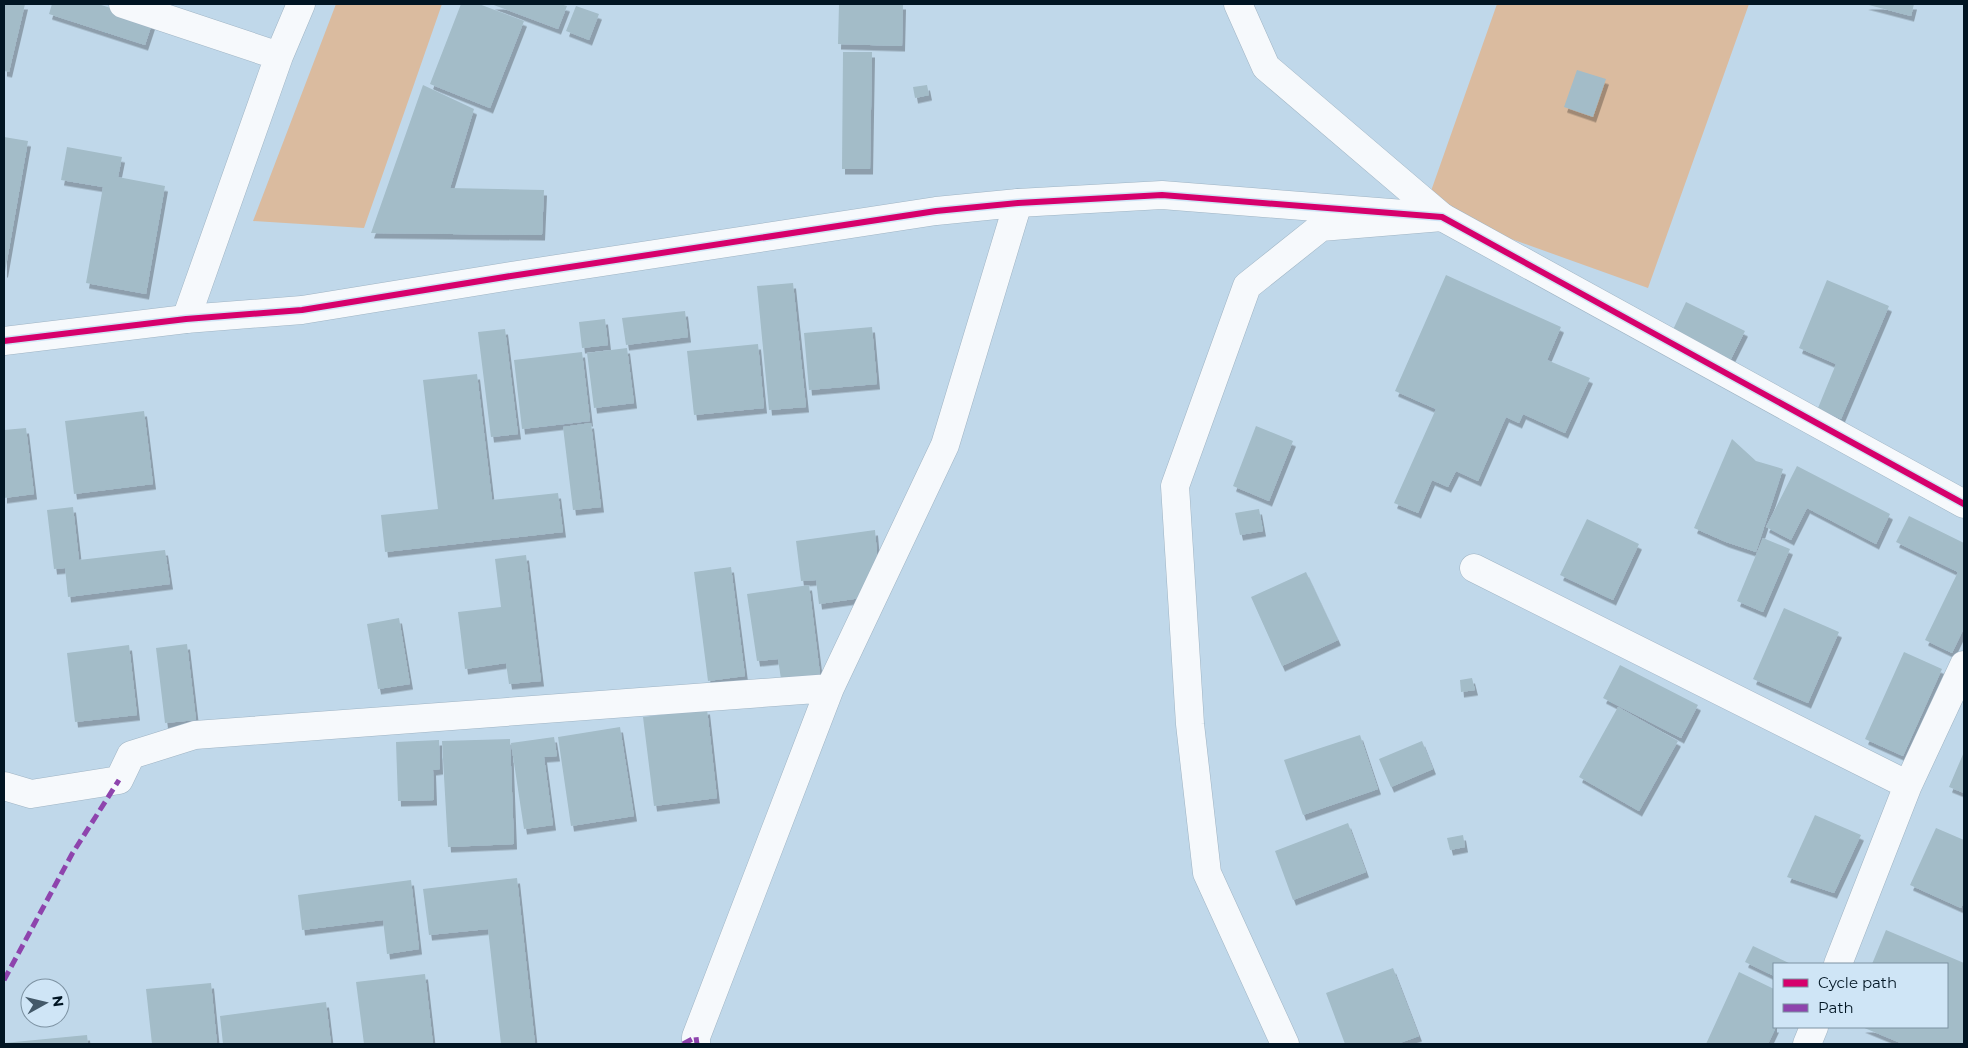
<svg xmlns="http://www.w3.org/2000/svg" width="1968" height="1048" viewBox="0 0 1968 1048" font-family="Montserrat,sans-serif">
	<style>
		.green { fill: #dabb9f }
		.building { fill: #a3bcc8; filter: url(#shadow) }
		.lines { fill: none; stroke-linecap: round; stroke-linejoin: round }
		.street-casing { stroke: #9fb4c4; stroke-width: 29 }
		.secondary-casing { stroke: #9fb4c4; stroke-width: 29 }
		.street { stroke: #f6f9fc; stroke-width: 28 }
		.secondary { stroke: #f6f9fc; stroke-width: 28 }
		.quiet { stroke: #8e44ad; stroke-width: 5; stroke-dasharray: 10 5; stroke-linecap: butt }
		.cycleway-casing { stroke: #cfe5f6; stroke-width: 9 }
		.cycleway { stroke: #d6006c; stroke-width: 6 }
	</style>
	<defs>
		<filter id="shadow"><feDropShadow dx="3" dy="5.5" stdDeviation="0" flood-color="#0004"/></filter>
	</defs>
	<rect width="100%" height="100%" fill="#c0d8ea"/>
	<path class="green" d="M336 4H442L364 228 253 221Z
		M1497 4H1749L1648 288 1425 208Z"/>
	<path class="building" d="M4 4H25L9 72 4 71Z
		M52 4H98L153 21 145 45 49 14Z
		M461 4H479L524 21 490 108 430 84Z
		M491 4H560L567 6 558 29Z
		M839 4H903L902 46 838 44Z
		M1865 4H1914L1911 16Z
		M576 6 599 14 589 40 566 31Z
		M843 52H872L870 169H842Z
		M1577 70 1606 79 1593 117 1564 107Z
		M423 85 474 109 450 188 544 190 542 235 371 233Z
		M927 85 929 95 915 98 913 87Z
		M4 137 28 141 5 272H4Z
		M67 147 122 157 118 177 165 186 146 294 86 283 103 187 61 180Z
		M1446 275 1561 327 1547 360 1590 378 1565 433 1523 414 1519 423 1506 417 1478 481 1456 471 1448 487 1432 480 1418 513 1394 503 1436 409 1395 391Z
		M1827 280 1889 306 1841 419 1818 408 1836 364 1799 348Z
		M793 283 806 407 769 410 757 286Z
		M1686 302 1745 331 1728 365 1670 336Z
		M685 311 688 337 626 345 622 318Z
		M605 319 608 345 582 348 579 322Z
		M872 327 877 384 809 390 804 333Z
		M505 329 518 434 491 437 478 332Z
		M758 344 764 408 694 415 687 351Z
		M627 348 634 403 594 408 587 353Z
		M582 352 590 421 522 429 514 360Z
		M477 374 492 500 558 493 563 532 385 552 381 515 438 509 423 380Z
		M144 411 153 484 74 494 65 421Z
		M591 423 601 507 573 510 563 427Z
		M1256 426 1293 441 1269 501 1233 486Z
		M26 428 34 494 4 498V430Z
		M1732 439 1756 461 1783 469 1756 552 1726 542 1694 528Z
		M1797 466 1890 514 1876 544 1807 508 1791 540 1766 527Z
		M73 507 79 560 165 550 170 584 68 597 65 568 54 569 47 510Z
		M1259 509 1263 531 1240 535 1235 513Z
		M1909 516 1964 543V628L1952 653 1925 640 1958 572 1896 542Z
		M1587 519 1639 544 1613 600 1560 575Z
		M875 530 877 554 861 598 819 604 816 580 801 581 796 541Z
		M1763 538 1790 549 1763 612 1737 601Z
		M526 555 541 681 509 684 506 663 465 669 458 612 501 607 495 559Z
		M731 567 745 676 708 681 694 572Z
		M1306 572 1338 640 1282 666 1251 597Z
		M809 585 820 674 781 679 778 659 757 661 747 594Z
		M1784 608 1839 632 1808 703 1753 679Z
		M399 618 410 684 378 689 367 624Z
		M187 644 196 720 165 723 156 648Z
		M129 645 137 715 75 722 67 653Z
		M1904 652 1942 669 1903 756 1865 739Z
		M1620 665 1698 705 1681 738 1603 698Z
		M1472 678 1475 690 1461 692 1460 680Z
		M1618 707 1678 741 1639 811 1579 777Z
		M707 709 717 798 654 806 643 717Z
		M620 727 634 816 571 826 558 737Z
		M1360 735 1378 789 1303 815 1284 760Z
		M554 737 557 756 544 757 553 825 524 829 511 743Z
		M510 739 514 844 448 847 442 741Z
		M439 740 440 769 433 770 434 800 398 801 396 742Z
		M1422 741 1433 769 1391 787 1379 759Z
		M1964 752V793L1949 787Z
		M1815 815 1861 835 1834 893 1787 877Z
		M1348 823 1366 872 1293 900 1275 851Z
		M1936 828 1964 840V902L1961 908 1910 885Z
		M1463 835 1465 847 1450 850 1447 838Z
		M517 878 535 1044H501L488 929 429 935 423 889Z
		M411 880 419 949 387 954 383 920 302 930 298 895Z
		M1886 930 1964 963V1044H1903L1862 1027H1947V964H1872Z
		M1753 946 1791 964H1774V976L1745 962Z
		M1393 968 1419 1036 1397 1044H1345L1326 993Z
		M1739 972 1774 989V1027H1776L1768 1044H1706Z
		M425 974 433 1044H364L356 982Z
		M211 983 217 1044H152L146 989Z
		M326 1002 331 1044H223L220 1016Z
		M87 1035 88 1044H4V1043Z"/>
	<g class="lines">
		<defs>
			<path id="street" d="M123 4 279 56
				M1238 4 1266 67 1442 217 1321 227 1247 286 1175 486 1190 724 1207 873 1285 1044
				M186 319 279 56 301 4
				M1474 568 1908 785
				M4 786 31 794 119 780 131 755 195 735 830 688
				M1838 964 1908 785 1964 665
				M696 1044V1037L830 688 945 445 1018 203
				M1807 1044 1814 1027"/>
			<path id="secondary" d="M4 341 186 319 302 310 511 276 936 211 1018 203 1162 195 1442 217 1964 504"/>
		</defs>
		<use href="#street" class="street-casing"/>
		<use href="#secondary" class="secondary-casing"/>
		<use href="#street" class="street"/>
		<use href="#secondary" class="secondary"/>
		<path class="quiet" d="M4 980 72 854 119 780
			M683 1044 696 1037 697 1044"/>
		<defs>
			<path id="cycleway" d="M4 341 186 319 302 310 511 276 936 211 1018 203 1162 195 1442 217 1964 504"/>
		</defs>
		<use href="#cycleway" class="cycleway-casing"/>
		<use href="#cycleway" class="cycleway"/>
	</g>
	<rect width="1968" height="1048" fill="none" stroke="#011523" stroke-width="10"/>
	<rect x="1773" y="963" width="175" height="65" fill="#cfe5f6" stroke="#7d92a2"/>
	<rect x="1783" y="979" width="25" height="8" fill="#d6006c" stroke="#7d92a2"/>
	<text x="1818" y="988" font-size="15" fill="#011523">Cycle path</text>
	<rect x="1783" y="1004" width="25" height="8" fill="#8e44ad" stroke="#7d92a2"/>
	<text x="1818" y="1013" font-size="15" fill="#011523">Path</text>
	<g transform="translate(45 1003) rotate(82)"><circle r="24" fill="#cfe5f6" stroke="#7d92a2"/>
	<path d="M0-4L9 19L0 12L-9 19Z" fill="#445969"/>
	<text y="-8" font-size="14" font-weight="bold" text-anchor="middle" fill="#011523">N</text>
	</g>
</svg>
